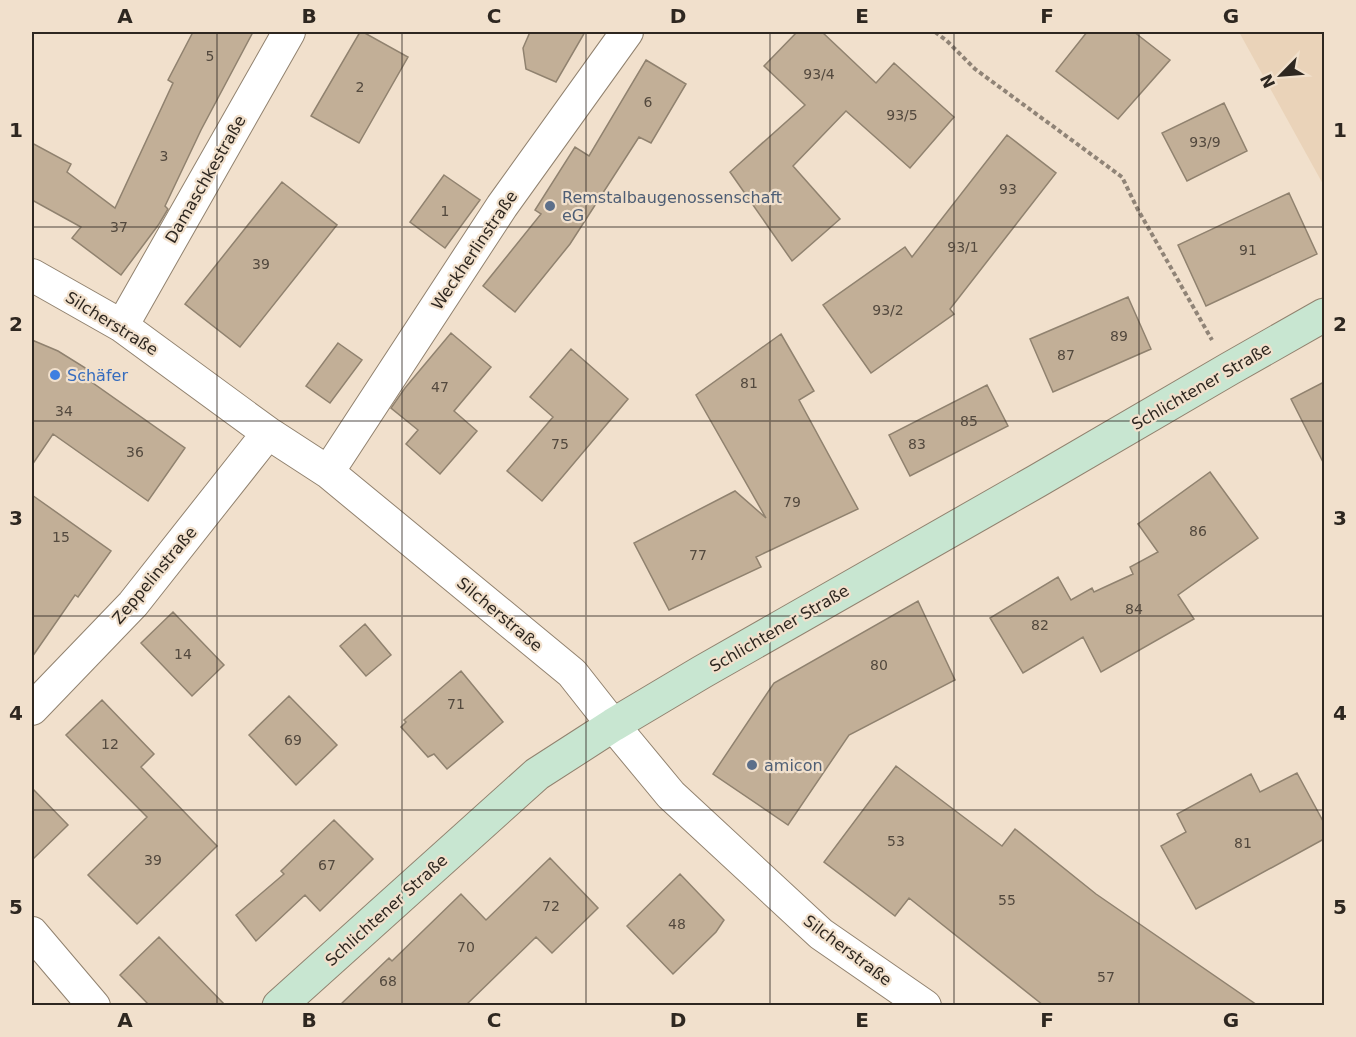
<svg xmlns="http://www.w3.org/2000/svg" width="1356" height="1037" viewBox="0 0 1356 1037" font-family="'DejaVu Sans',sans-serif">
	<style>
		.built { fill: #ead3b9 }
		.building { fill: #c2af97; stroke: #90826f; stroke-width: 1.5 }
		.lines { fill: none; stroke-linecap: round; stroke-linejoin: round }
		.minor-casing { stroke: #91826f; stroke-width: 34 }
		.secondary-casing { stroke: #91826f; stroke-width: 35 }
		.path { stroke: #908477; stroke-width: 4; stroke-dasharray: 4.5 3; stroke-linecap: butt }
		.minor { stroke: #fff; stroke-width: 32 }
		.secondary { stroke: #c8e6d1; stroke-width: 33 }
		.grid { fill: none; stroke: #2e2720; stroke-width: 1.5; stroke-opacity: 0.55 }
		.service-dot { fill: #5c6f8a; stroke: #f1e0cc; stroke-width: 2 }
		.shop-dot { fill: #3f7fe0; stroke: #f1e0cc; stroke-width: 2 }
		.labels { text-anchor: middle; stroke-width: 4.5; stroke-linejoin: round; paint-order: stroke }
		.number-label { font-size: 14px; fill: #53493e }
		.street-label { font-size: 16px; fill: #2e2720; stroke: #f1e0cc }
		.service-label { font-size: 16px; fill: #4e5e75; stroke: #f1e0cc; text-anchor: start }
		.shop-label { font-size: 16px; fill: #366cbe; stroke: #f1e0cc; text-anchor: start }
		.neatline { fill: none; stroke: #2e2720; stroke-width: 2 }
		.grid-label { font-size: 20px; text-anchor: middle; font-weight: bold; fill: #2e2720 }
	</style>
	<rect width="100%" height="100%" fill="#f1e0cc"/>
	<path class="built" d="M1239 32H1324V186Z"/>
	<path class="building" d="M193 32H253L201 130 165 206 168 209 159 224 121 275 72 238 81 227 32 200V143L71 164 67 172 115 208 173 83 168 80Z
		M360 32H363L408 57 359 143 311 116Z
		M530 32H585L556 82 526 69 523 48Z
		M797 32H822L876 83 894 63 954 117 910 168 846 111 793 166 840 219 792 261 730 172 805 105 764 66Z
		M1087 32H1134L1170 60 1118 119 1056 71Z
		M646 60 686 84 651 143 639 137 570 244 515 312 483 286 541 214 535 210 575 147 589 156Z
		M1224 103 1247 151 1187 181 1162 133Z
		M1007 135 1056 173 950 309 954 314 871 373 823 305 905 247 912 257Z
		M444 175 480 200 445 248 410 222Z
		M282 182 337 225 240 347 185 304Z
		M1289 193 1317 254 1206 306 1178 245Z
		M1128 297 1151 349 1053 392 1030 339Z
		M451 333 491 367 454 411 477 431 440 474 406 444 418 430 391 408 405 388Z
		M781 334 814 391 799 400 858 509 756 557 761 567 669 610 634 543 735 491 766 518 696 395Z
		M32 340 58 351 87 369 83 376 185 448 148 501 53 434 32 465Z
		M338 343 362 360 330 403 306 386Z
		M571 349 628 399 542 501 507 471 553 417 530 397Z
		M1324 382V464L1291 399Z
		M987 385 1008 426 910 476 889 435Z
		M1210 472 1258 538 1178 595 1194 619 1101 672 1083 637 1023 673 990 618 1058 577 1071 600 1092 588 1094 592 1133 574 1130 567 1158 552 1138 524Z
		M32 495 111 551 78 597 75 595 32 657Z
		M918 601 955 680 849 735 788 825 713 774 774 683Z
		M173 612 224 665 192 696 141 643Z
		M365 624 391 655 366 676 340 646Z
		M461 671 503 722 447 769 434 754 428 757 401 727 406 722 404 720Z
		M289 696 337 745 296 785 249 735Z
		M102 700 154 754 141 767 217 846 137 924 88 875 147 817 66 735Z
		M896 766 1002 846 1015 829 1096 894 1257 1005H1043L909 898 895 916 824 862Z
		M1297 773 1324 823V839L1196 909 1161 846 1186 832 1177 814 1251 774 1260 792Z
		M32 788 68 825 32 860Z
		M334 820 373 859 320 911 305 895 256 941 236 915 284 874 281 871Z
		M550 858 598 908 552 953 536 937 466 1005H340L389 958 392 961 461 894 486 920Z
		M680 874 724 920 716 932 673 974 627 926Z
		M159 937 225 1005H149L120 975Z"/>
	<g class="lines">
		<defs>
			<path id="minor" d="M32 275 122 326 268 433 328 472 572 673 613 725 671 795 821 934 925 1006
				M122 326 289 32
				M328 472 502 206 627 32
				M32 709 133 604 268 433
				M32 933 94 1006"/>
			<path id="secondary" d="M279 1006 537 774 613 725 702 672 1037 481 1229 369 1324 315"/>
		</defs>
		<use href="#minor" class="minor-casing"/>
		<use href="#secondary" class="secondary-casing"/>
		<path class="path" d="M935 32 947 41 975 69 1122 177 1137 208 1212 340"/>
		<use href="#minor" class="minor"/>
		<use href="#secondary" class="secondary"/>
	</g>
	<path class="grid" d="M217 32V1006M402 32V1006M586 32V1006M770 32V1006M954 32V1006M1139 32V1006M32 227H1324M32 421H1324M32 616H1324M32 810H1324"/>
	<g class="service-dot">
		<circle cx="550" cy="206" r="6"/>
		<circle cx="752" cy="765" r="6"/>
	</g>
	<circle class="shop-dot" cx="55" cy="375" r="6"/>
	<g class="labels">
		<g class="number-label">
			<text x="210" y="61">5</text>
			<text x="819" y="79">93/4</text>
			<text x="360" y="92">2</text>
			<text x="648" y="107">6</text>
			<text x="902" y="120">93/5</text>
			<text x="1205" y="147">93/9</text>
			<text x="164" y="161">3</text>
			<text x="1008" y="194">93</text>
			<text x="445" y="216">1</text>
			<text x="119" y="232">37</text>
			<text x="963" y="252">93/1</text>
			<text x="1248" y="255">91</text>
			<text x="261" y="269">39</text>
			<text x="888" y="315">93/2</text>
			<text x="1119" y="341">89</text>
			<text x="1066" y="360">87</text>
			<text x="749" y="388">81</text>
			<text x="440" y="392">47</text>
			<text x="64" y="416">34</text>
			<text x="969" y="426">85</text>
			<text x="560" y="449">75</text>
			<text x="917" y="449">83</text>
			<text x="135" y="457">36</text>
			<text x="792" y="507">79</text>
			<text x="1198" y="536">86</text>
			<text x="61" y="542">15</text>
			<text x="698" y="560">77</text>
			<text x="1134" y="614">84</text>
			<text x="1040" y="630">82</text>
			<text x="183" y="659">14</text>
			<text x="879" y="670">80</text>
			<text x="456" y="709">71</text>
			<text x="293" y="745">69</text>
			<text x="110" y="749">12</text>
			<text x="896" y="846">53</text>
			<text x="1243" y="848">81</text>
			<text x="153" y="865">39</text>
			<text x="327" y="870">67</text>
			<text x="1007" y="905">55</text>
			<text x="551" y="911">72</text>
			<text x="677" y="929">48</text>
			<text x="466" y="952">70</text>
			<text x="1106" y="982">57</text>
			<text x="388" y="986">68</text>
		</g>
		<g class="street-label">
			<text transform="translate(205 179) rotate(-60)" y="6">Damaschkestraße</text>
			<text transform="translate(474 250) rotate(-56)" y="6">Weckherlinstraße</text>
			<text transform="translate(112 323) rotate(32)" y="6">Silcherstraße</text>
			<text transform="translate(1201 386) rotate(-30)" y="6">Schlichtener Straße</text>
			<text transform="translate(154 575) rotate(-50)" y="6">Zeppelinstraße</text>
			<text transform="translate(500 614) rotate(40)" y="6">Silcherstraße</text>
			<text transform="translate(779 628) rotate(-30)" y="6">Schlichtener Straße</text>
			<text transform="translate(386 910) rotate(-42)" y="6">Schlichtener Straße</text>
			<text transform="translate(848 950) rotate(37)" y="6">Silcherstraße</text>
		</g>
		<g class="service-label">
			<text x="562" y="203">Remstalbaugenossenschaft<tspan x="562" dy="18">eG</tspan></text>
			<text x="764" y="771">amicon</text>
		</g>
		<g class="shop-label">
			<text x="67" y="381">Schäfer</text>
		</g>
	</g>
	<rect width="1356" height="1037" fill="none" stroke="#f1e0cc" stroke-width="66"/>
	<g transform="translate(1281 75) rotate(245)" stroke="#f1e0cc" stroke-width="4.5" paint-order="stroke">
	<path d="M0-4.5L10 22L0 15L-10 22Z" fill="#2e2720"/>
	<text y="-9" font-size="16" font-weight="bold" text-anchor="middle" fill="#2e2720">N</text>
	</g>
	<rect x="33" y="33" width="1290" height="971" class="neatline"/>
	<g class="grid-label">
		<text x="125" y="23">A</text>
		<text x="309" y="23">B</text>
		<text x="494" y="23">C</text>
		<text x="678" y="23">D</text>
		<text x="862" y="23">E</text>
		<text x="1047" y="23">F</text>
		<text x="1231" y="23">G</text>
		<text x="16" y="137">1</text>
		<text x="1340" y="137">1</text>
		<text x="16" y="331">2</text>
		<text x="1340" y="331">2</text>
		<text x="16" y="525">3</text>
		<text x="1340" y="525">3</text>
		<text x="16" y="720">4</text>
		<text x="1340" y="720">4</text>
		<text x="16" y="914">5</text>
		<text x="1340" y="914">5</text>
		<text x="125" y="1027">A</text>
		<text x="309" y="1027">B</text>
		<text x="494" y="1027">C</text>
		<text x="678" y="1027">D</text>
		<text x="862" y="1027">E</text>
		<text x="1047" y="1027">F</text>
		<text x="1231" y="1027">G</text>
	</g>
</svg>
